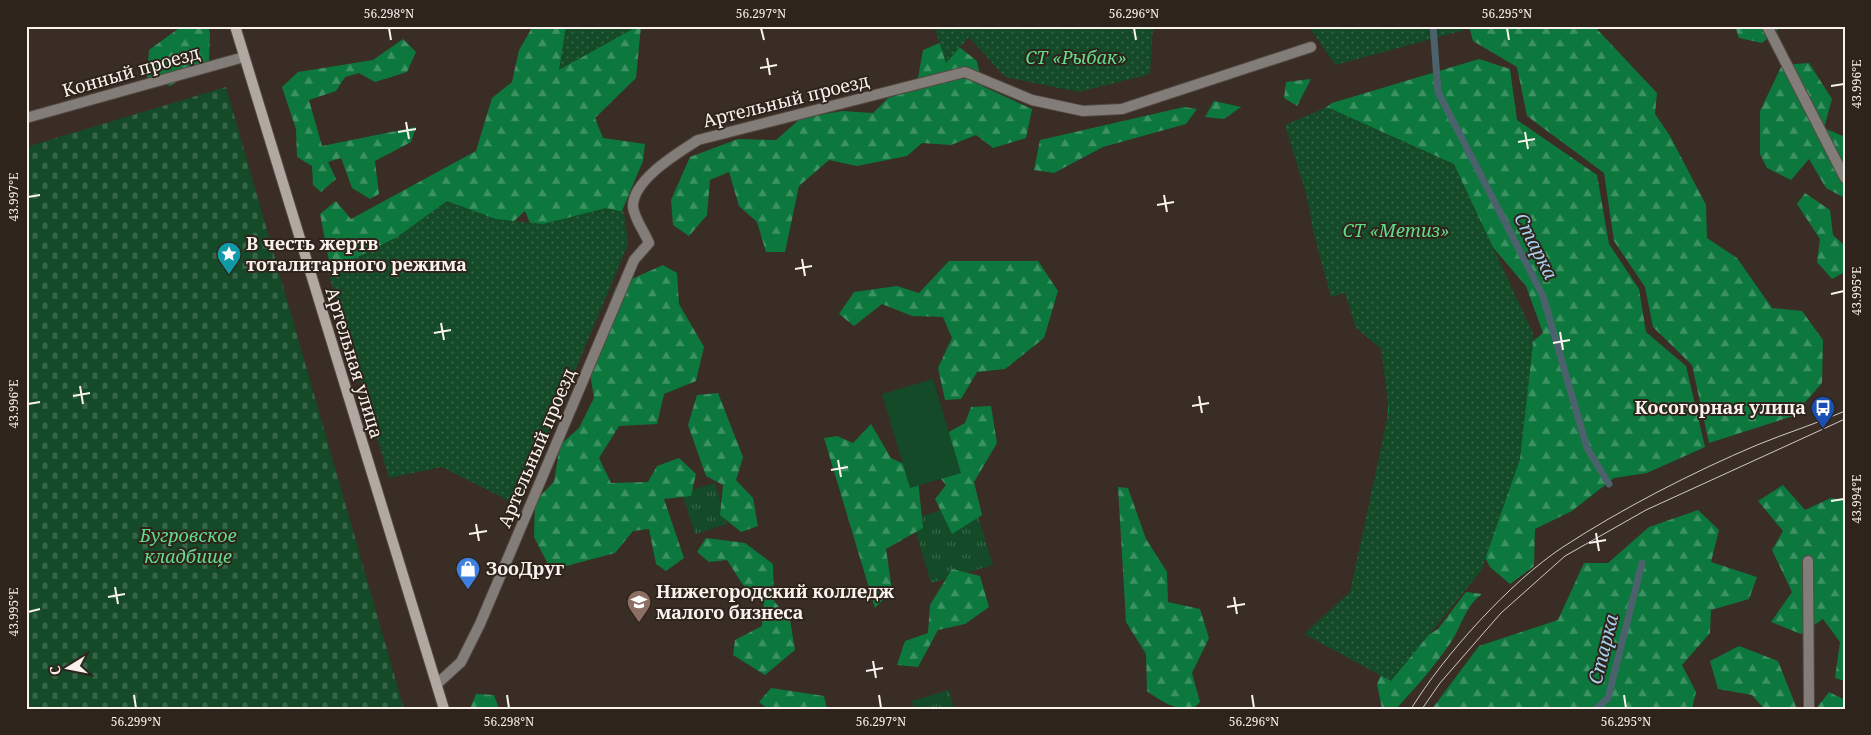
<svg xmlns="http://www.w3.org/2000/svg" width="1871" height="735" viewBox="0 0 1871 735" font-family="'Noto Serif',serif">
	<style>
		.grass { fill: url(#grass-tufts) }
		.forest { fill: url(#forest-firs) }
		.cemetery { fill: url(#cemetery-stones) }
		.garden { fill: url(#garden-dots) }
		.pitch { fill: #144a28 }
		.lines { fill: none; stroke-linecap: round; stroke-linejoin: round }
		.stream { stroke: #4b616c; stroke-width: 7 }
		.street-casing { stroke: #544942; stroke-width: 12 }
		.secondary-casing { stroke: #544942; stroke-width: 12 }
		.street { stroke: #827d78; stroke-width: 10 }
		.secondary { stroke: #b1a9a1; stroke-width: 10 }
		.tram { stroke: #d2cac5; stroke-width: 1 }
		.ticks { fill: none; stroke: #f9f2ed; stroke-width: 2 }
		.labels { text-anchor: middle; stroke-width: 4; stroke-linejoin: round; paint-order: stroke }
		.park-label { font-size: 18px; font-style: italic; fill: #62db8a; stroke: #2f241c }
		.street-label { font-size: 18px; fill: #f9f2ed; stroke: #2f241c }
		.poi-label { font-size: 18px; font-weight: bold; fill: #f9f2ed; stroke: #2f241c; text-anchor: start }
		.water-label { font-size: 19px; font-style: italic; fill: #a4d1ef; stroke: #2f241c }
		.neatline { fill: none; stroke: #f9f2ed; stroke-width: 2 }
		.ticks-label { font-size: 12px; text-anchor: middle; fill: #f9f2ed }
	</style>
	<defs>
		<pattern id="grass-tufts" width="24" height="20" patternUnits="userSpaceOnUse" patternTransform="scale(1.25)"><rect width="24" height="20" fill="#144a28"/><path d="M3 7l-1-3M5 7V3M7 7l1-3M15 17l-1-3M17 17v-4M19 17l1-3" fill="none" stroke="#376548"/></pattern>
		<pattern id="forest-firs" width="22" height="20" patternUnits="userSpaceOnUse" patternTransform="scale(1.25)"><rect width="22" height="20" fill="#0d783d"/><path d="M5 1l3.5 6h-7zM16 11l3.5 6h-7z" fill="#3d9263"/></pattern>
		<pattern id="cemetery-stones" width="16" height="16" patternUnits="userSpaceOnUse" patternTransform="scale(1.25)"><rect width="16" height="16" fill="#144a28"/><path d="M2 7V4a2 2 0 0 1 4 0v3zM10 15v-3a2 2 0 0 1 4 0v3z" fill="#376548"/></pattern>
		<pattern id="garden-dots" width="8" height="8" patternUnits="userSpaceOnUse" patternTransform="scale(1.25)"><rect width="8" height="8" fill="#144a28"/><path d="M2 2h.1M6 6h.1" fill="none" stroke="#376548" stroke-width="1.8" stroke-linecap="round"/></pattern>
	</defs>
	<rect width="100%" height="100%" fill="#392d26"/>
	<path class="grass" d="M715 483 727 524 695 534 682 493Z
		M973 500 993 565 931 583 912 519Z
		M949 690 954 709H914L912 701Z"/>
	<path class="forest" d="M182 26H208L210 33 209 62 170 86 147 78 149 50Z
		M533 26H641L636 78 595 118 603 138 645 144 643 161 616 225 542 253 525 211 487 246 334 286 320 214 336 201 351 219 476 151 492 98 512 82 519 50Z
		M1469 26H1594L1657 93 1655 114 1670 136 1706 205 1707 238 1737 258 1772 308 1802 311 1823 340 1822 383 1793 416 1709 443 1692 365 1653 327 1645 287 1614 241 1604 173 1527 116 1517 67 1473 41Z
		M1735 26H1782L1762 43 1739 38Z
		M403 39 416 52 407 72 375 82 359 73 345 77 336 91 309 100 322 146 416 127 411 142 375 161 379 194 370 199 352 188 341 158 328 162 336 179 321 192 313 185 312 166 297 157 296 129 282 87 298 72 373 60Z
		M949 39 977 61 982 86 1032 109 1026 138 993 148 976 135 951 145 922 143 907 156 857 166 829 160 799 186 785 252H766L757 222 739 206 729 172 710 180 707 215 689 236 673 225 671 200 690 157 738 139 776 140 801 118 842 111 873 113 888 98 916 89 923 50Z
		M1479 59 1510 69 1517 120 1597 175 1609 244 1639 289 1646 332 1686 366 1705 447 1647 473 1614 478 1572 511 1535 529 1534 566 1510 584 1490 567 1455 498 1358 593 1384 474 1391 358 1479 385 1543 333 1526 286 1454 202 1296 129 1332 103Z
		M1809 63 1832 99 1824 128 1845 137V198L1826 188 1809 159 1791 180 1767 168 1760 154V111L1782 65Z
		M1311 79 1297 106 1284 98 1286 82Z
		M1214 101 1241 107 1224 119 1205 117Z
		M1184 107 1197 109 1186 124 1103 147 1054 173 1034 170 1040 140Z
		M1805 193 1830 210 1833 235 1845 246V272L1832 279 1817 262 1820 239 1797 204Z
		M949 261H1038L1058 291 1044 338 1005 369 977 372 961 399 945 400 938 368 952 338 943 317 912 316 882 304 854 326 839 314 854 292 897 286 919 293Z
		M663 265 677 273 679 304 704 347 696 381 664 394 657 424 619 426 599 458 611 483 648 482 657 466 679 458 696 474 691 496 664 499 684 558 666 571 656 564 649 529 633 531 615 553 551 570 534 537 535 501 554 482 560 445 579 428 594 398 590 373 606 340 602 323 616 286Z
		M718 393 743 457 736 480 753 498 758 526 741 532 720 515 723 485 706 476 688 425 697 395Z
		M991 406 997 443 974 482 982 515 952 534 935 499 946 485 932 468 940 437 965 423 971 407Z
		M871 424 891 458 917 470 923 528 886 549 892 590 875 608 824 438 837 436 853 443Z
		M1783 485 1805 510 1831 498 1845 500V681L1835 678 1840 642 1823 619 1801 634 1771 622 1792 592 1772 550 1783 531 1758 501Z
		M1118 487 1128 488 1146 539 1167 572 1168 602 1200 609 1209 638 1192 673 1200 702 1193 709C1173 709 1162 702 1147 691L1146 654 1126 622Z
		M1698 510 1719 530 1711 562 1757 577 1749 599 1711 610 1710 633 1682 665 1696 692 1692 709H1432L1479 646 1558 620 1584 563H1608L1649 527Z
		M706 538 745 543 773 564 774 601 790 620 795 650 765 675 733 655 735 640 762 626 764 601 743 585 727 560 709 562 697 552Z
		M952 569 980 576 989 607 965 624 938 630 918 667 897 665 905 641 928 633 930 605Z
		M1466 592 1482 594C1466 605 1461 627 1451 642 1434 667 1416 687 1396 709H1382L1377 684 1388 659 1438 629Z
		M1739 646 1778 661 1797 709H1764L1752 695 1718 689 1710 661Z
		M771 688 824 696 827 709H768L759 702Z
		M1829 692 1845 700V709H1816Z
		M476 694 494 695 499 709H470Z"/>
	<path class="cemetery" d="M226 87 404 709H26V147Z"/>
	<path class="garden" d="M566 26H638L559 70Z
		M934 26H1153L1150 74 1079 92 1005 77 969 37 946 63Z
		M1309 26H1463L1465 30 1335 65Z
		M1327 107 1454 164 1534 335 1520 459 1481 571 1391 681 1304 634 1350 592 1389 410 1381 349 1356 328 1345 293 1331 297 1313 231 1307 197 1285 125Z
		M447 201 496 219 543 224 606 208 624 212 628 244 519 506 442 467 389 478 328 272 397 237Z"/>
	<path class="pitch" d="M933 379 961 473 910 488 882 394Z"/>
	<g class="lines">
		<path class="stream" d="M1433 26 1438 92 1543 296 1587 448 1609 484
			M1596 709 1608 698 1642 563"/>
		<defs>
			<path id="street" d="M1767 26 1845 178
				M26 118 244 57
				M1808 561 1809 709
				M437 684 461 662 480 624 634 260 649 243C645 233 634 218 633 207 632 180 678 153 698 140L965 72 1032 100 1083 111 1122 109 1311 47"/>
			<path id="secondary" d="M235 26 444 709"/>
		</defs>
		<use href="#street" class="street-casing"/>
		<use href="#secondary" class="secondary-casing"/>
		<use href="#street" class="street"/>
		<use href="#secondary" class="secondary"/>
		<path class="tram" d="M1411 709C1444 655 1510 582 1563 547 1621 509 1693 472 1757 445 1786 433 1816 424 1845 411
			M1422 709 1440 683 1501 613 1565 556 1646 510 1845 419"/>
	</g>
	<path class="ticks" d="M389 28 391 40M761 28 764 40M1134 28 1136 40M1507 28 1509 40M767 58 770 75M760 68 777 65M1831 86 1844 84M406 122 409 139M398 132 416 129M1525 132 1528 149M1518 142 1535 139M1164 195 1167 212M28 197 40 195M1157 205 1174 202M802 259 805 276M795 269 812 266M1831 294 1844 291M441 323 444 340M1560 332 1563 350M434 333 451 330M1553 343 1570 340M80 386 83 404M73 396 90 393M1199 396 1202 413M28 404 40 402M1192 406 1209 403M838 460 841 477M831 470 848 467M1831 501 1844 499M476 524 479 541M1596 533 1599 551M469 534 487 531M1589 543 1606 540M115 587 118 604M108 597 125 594M1234 597 1237 614M1227 607 1245 604M28 612 40 609M873 661 876 678M866 671 883 668M134 695 136 708M507 695 509 708M879 695 881 708M1252 695 1254 708M1624 695 1626 708"/>
	<defs>
		<symbol id="sight-pin" viewBox="-11 -11 22 30"><path d="M0 17L-7.5 6A9.5 9.5 0 1 1 7.5 6Z" fill="#0f9aa8" stroke="#2f241c"/><path d="M0-6L1.8-2.2L6-1.7L2.9 1.2L3.7 5.4L0 3.3L-3.7 5.4L-2.9 1.2L-6-1.7L-1.8-2.2Z" fill="#fff"/></symbol>
		<symbol id="bus-pin" viewBox="-11 -11 22 30"><path d="M0 17L-7.5 6A9.5 9.5 0 1 1 7.5 6Z" fill="#1a4fb4" stroke="#2f241c"/><path d="M-5-6H5V4H4V6H2V4H-2V6H-4V4H-5ZM-3.5-4V0h7V-4ZM-3.5 1.2v1.5H-2V1.2ZM2 1.2v1.5H3.5V1.2Z" fill="#fff"/></symbol>
		<symbol id="shop-pin" viewBox="-11 -11 22 30"><path d="M0 17L-7.5 6A9.5 9.5 0 1 1 7.5 6Z" fill="#3f7fe0" stroke="#2f241c"/><path d="M-5-2.5h2.3a2.7 3.5 0 0 1 5.4 0H5L5.5 6h-11ZM-1.5-2.5h3a1.5 2.3 0 0 0-3 0Z" fill="#fff"/></symbol>
		<symbol id="university-pin" viewBox="-11 -11 22 30"><path d="M0 17L-7.5 6A9.5 9.5 0 1 1 7.5 6Z" fill="#8d6e63" stroke="#2f241c"/><path d="M0-5L7-2L0 1L-7-2ZM-4 1L0 2.5L4 1V4Q0 6-4 4Z" fill="#fff"/></symbol>
	</defs>
	<g fill-rule="evenodd">
		<use href="#sight-pin" x="215" y="240" width="28" height="38"/>
		<use href="#bus-pin" x="1809" y="394" width="28" height="38"/>
		<use href="#shop-pin" x="454" y="555" width="28" height="38"/>
		<use href="#university-pin" x="625" y="588" width="28" height="38"/>
	</g>
	<g class="labels">
		<g class="park-label">
			<text x="1076" y="64">СТ «Рыбак»</text>
			<text x="1396" y="237">СТ «Метиз»</text>
			<text x="188" y="542">Бугровское<tspan x="188" dy="21">кладбище</tspan></text>
		</g>
		<g class="street-label">
			<text transform="translate(131 72) rotate(-16)" y="6">Конный проезд</text>
			<text transform="translate(786 101) rotate(-14)" y="6">Артельный проезд</text>
			<text transform="translate(354 363) rotate(73)" y="6">Артельная улица</text>
			<text transform="translate(537 448) rotate(-67)" y="6">Артельный проезд</text>
		</g>
		<g class="poi-label">
			<text x="246" y="250">В честь жертв<tspan x="246" dy="21">тоталитарного режима</tspan></text>
			<text x="1806" y="414" text-anchor="end">Косогорная улица</text>
			<text x="486" y="575">ЗооДруг</text>
			<text x="656" y="598">Нижегородский колледж<tspan x="656" dy="21">малого бизнеса</tspan></text>
		</g>
		<g class="water-label">
			<text transform="translate(1536 246) rotate(63)" y="7">Старка</text>
			<text transform="translate(1603 649) rotate(-76)" y="7">Старка</text>
		</g>
	</g>
	<rect width="1871" height="735" fill="none" stroke="#2f241c" stroke-width="55"/>
	<g transform="translate(68 668) rotate(260)" stroke="#2f241c" stroke-width="4" paint-order="stroke">
	<path d="M0-4L9 19L0 12L-9 19Z" fill="#f9f2ed"/>
	<text y="-8" font-size="14" font-weight="bold" text-anchor="middle" fill="#f9f2ed">С</text>
	</g>
	<rect x="28" y="28" width="1816" height="680" class="neatline"/>
	<g class="ticks-label">
		<text x="389" y="18">56.298°N</text>
		<text x="761" y="18">56.297°N</text>
		<text x="1134" y="18">56.296°N</text>
		<text x="1507" y="18">56.295°N</text>
		<text transform="translate(1857 84) rotate(-90)" y="4">43.996°E</text>
		<text transform="translate(14 197) rotate(-90)" y="4">43.997°E</text>
		<text transform="translate(1857 291) rotate(-90)" y="4">43.995°E</text>
		<text transform="translate(14 404) rotate(-90)" y="4">43.996°E</text>
		<text transform="translate(1857 499) rotate(-90)" y="4">43.994°E</text>
		<text transform="translate(14 612) rotate(-90)" y="4">43.995°E</text>
		<text x="136" y="726">56.299°N</text>
		<text x="509" y="726">56.298°N</text>
		<text x="881" y="726">56.297°N</text>
		<text x="1254" y="726">56.296°N</text>
		<text x="1626" y="726">56.295°N</text>
	</g>
</svg>
